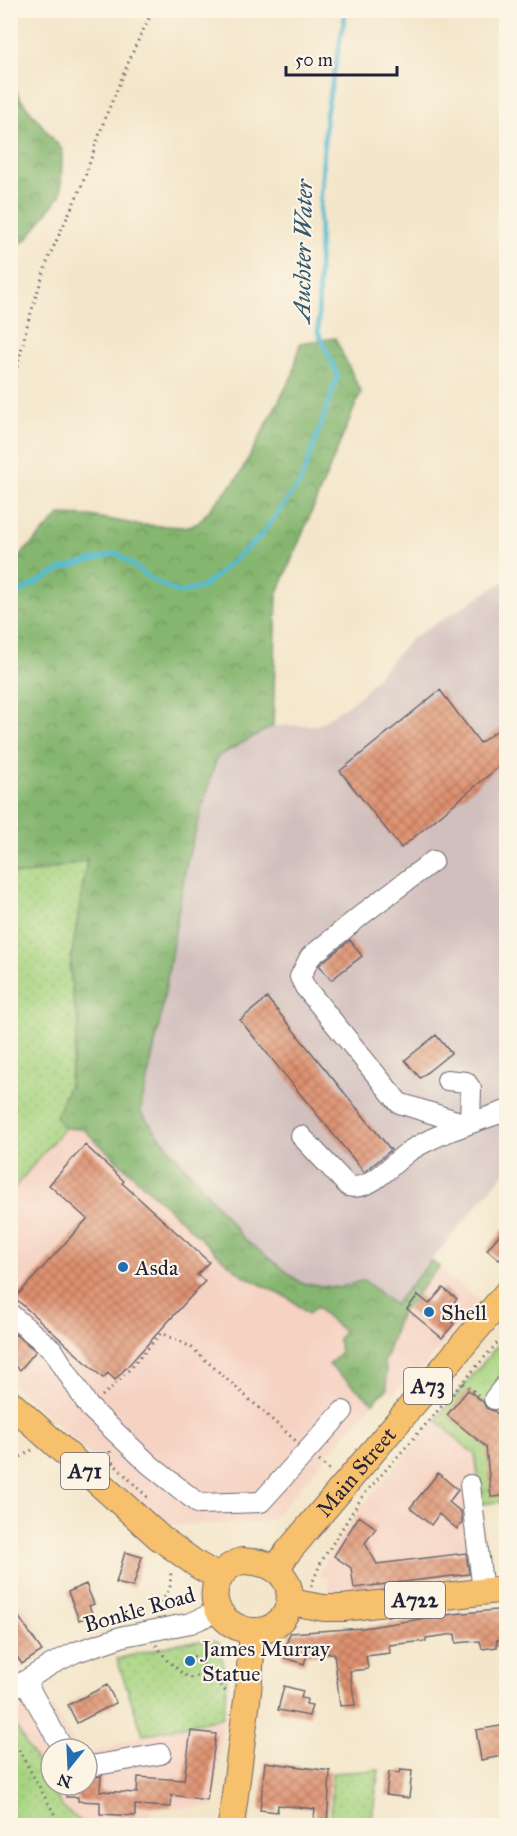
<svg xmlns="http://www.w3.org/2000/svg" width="517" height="1836" viewBox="0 0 517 1836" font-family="'IM FELL Great Primer',serif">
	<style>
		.built { fill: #f5d2c2 }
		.industrial { fill: #d1bfbd }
		.grass { fill: url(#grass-dots); stroke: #647b5e; stroke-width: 1.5 }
		.forest { fill: url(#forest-crowns); stroke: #546c55; stroke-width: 1.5 }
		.park { fill: url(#park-crowns); stroke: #647b5e; stroke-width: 1.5 }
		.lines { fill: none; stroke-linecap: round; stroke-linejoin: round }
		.stream { stroke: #54bbd2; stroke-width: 4.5 }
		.building { fill: url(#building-cross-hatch) }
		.minor-casing { stroke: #6b666d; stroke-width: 22 }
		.major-casing { stroke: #6b666d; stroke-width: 28 }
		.path { stroke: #6b666d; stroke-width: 3; stroke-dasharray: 1.5 4.5; stroke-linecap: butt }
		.minor { stroke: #fff; stroke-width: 20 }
		.major { stroke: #f7c06c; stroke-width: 26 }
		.poi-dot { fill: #1f6fb2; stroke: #fcf5e5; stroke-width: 2 }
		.labels { text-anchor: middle; stroke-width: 4.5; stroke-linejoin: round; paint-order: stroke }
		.shield { fill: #fcf5e5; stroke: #63616e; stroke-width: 1.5 }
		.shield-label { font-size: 21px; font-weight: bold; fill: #22223b }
		.poi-label { font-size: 22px; fill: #22223b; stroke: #fcf5e5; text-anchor: start }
		.street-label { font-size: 22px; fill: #22223b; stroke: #fcf5e5 }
		.water-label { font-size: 24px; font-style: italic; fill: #345870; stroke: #fcf5e5 }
	</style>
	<defs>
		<pattern id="grass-dots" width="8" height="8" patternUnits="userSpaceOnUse" patternTransform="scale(1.5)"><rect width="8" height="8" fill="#a7d481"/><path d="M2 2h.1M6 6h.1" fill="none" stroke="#8fb670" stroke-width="1.8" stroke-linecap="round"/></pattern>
		<pattern id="forest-crowns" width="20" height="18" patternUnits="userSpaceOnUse" patternTransform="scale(1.5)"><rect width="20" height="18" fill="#85b66f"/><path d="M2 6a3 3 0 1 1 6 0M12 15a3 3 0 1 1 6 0" fill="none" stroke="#6c945c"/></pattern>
		<pattern id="park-crowns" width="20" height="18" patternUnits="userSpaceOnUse" patternTransform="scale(1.5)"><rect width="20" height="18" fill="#a7d481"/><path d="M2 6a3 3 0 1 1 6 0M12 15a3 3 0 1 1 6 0" fill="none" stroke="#8fb670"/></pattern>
		<pattern id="building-cross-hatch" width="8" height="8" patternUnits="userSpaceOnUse" patternTransform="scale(1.5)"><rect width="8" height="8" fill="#de9170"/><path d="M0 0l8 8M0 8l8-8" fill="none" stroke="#b4765d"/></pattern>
	</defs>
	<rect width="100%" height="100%" fill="#fcf5e5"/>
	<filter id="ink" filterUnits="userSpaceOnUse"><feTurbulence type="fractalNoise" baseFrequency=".0167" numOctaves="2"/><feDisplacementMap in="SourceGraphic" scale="12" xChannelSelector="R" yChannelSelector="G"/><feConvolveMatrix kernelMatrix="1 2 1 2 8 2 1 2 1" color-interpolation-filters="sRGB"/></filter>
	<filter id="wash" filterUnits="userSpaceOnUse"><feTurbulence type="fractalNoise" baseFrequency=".008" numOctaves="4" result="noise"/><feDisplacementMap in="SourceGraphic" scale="24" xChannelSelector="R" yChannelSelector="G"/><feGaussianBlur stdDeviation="1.35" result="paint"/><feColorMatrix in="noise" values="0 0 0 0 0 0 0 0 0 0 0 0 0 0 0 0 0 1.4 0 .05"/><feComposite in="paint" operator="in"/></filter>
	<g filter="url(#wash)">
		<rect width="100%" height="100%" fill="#f3e5c9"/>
		<path class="built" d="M64 1128 83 1129 226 1262 244 1276 290 1299 308 1314 316 1307 344 1333 338 1339 340 1353 329 1365 373 1403 276 1515 262 1523 164 1525 11 1382 10 1192Z
			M439 1267 478 1300 421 1369 393 1393 387 1389 386 1368 384 1363 400 1314Z
			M467 1382 506 1501 482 1504 488 1572 330 1593 328 1578 319 1573 353 1517Z
			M24 1605 48 1652 19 1669 11 1657 10 1612Z
			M45 1696 78 1749H51V1785H87V1755L143 1735 223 1717 213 1807 151 1808 152 1825H86L63 1808 11 1716Z"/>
		<path class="industrial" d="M506 580V1171L394 1305 364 1280 339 1288 301 1283 244 1239 140 1112 159 1026 187 860 217 756 273 726 318 725 358 698 411 639Z"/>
		<path class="grass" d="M87 860 70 967 73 999 79 1025 69 1084 56 1117 64 1128 11 1192V874H28Z
			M211 1640 219 1643 227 1681 223 1717 143 1735 117 1659 180 1643Z
			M10 1716 63 1808 86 1825H11Z
			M379 1770 371 1825H331L332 1773Z"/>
		<path class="forest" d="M11 80 19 97 62 150 61 194 27 239 11 249Z
			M335 338 361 392 277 595 273 726 217 757 187 860 159 1026 140 1112 244 1239 301 1283 339 1288 364 1280 394 1305 431 1261 439 1267 400 1314 384 1363 386 1368 387 1389 373 1403 329 1365 340 1353 338 1339 344 1332 316 1307 308 1314 290 1299 244 1276 226 1262 83 1129 64 1128 56 1117 69 1084 79 1025 73 999 70 967 87 860 28 874H10L11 565 60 515 90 516 140 525 185 527 198 523 239 476 293 374 300 343Z"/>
		<path class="park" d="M506 1335V1501L482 1504 475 1455 436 1420Z"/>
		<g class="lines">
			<path class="stream" d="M10 601 15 595 61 569 117 553 154 581 179 593 203 587 260 537 301 481 338 376 318 332 320 208 326 114 346 10"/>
		</g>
		<g id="blocks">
			<path class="building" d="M440 690 480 743 507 723V760L401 848 340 771Z
				M350 940 362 956 331 980 319 965Z
				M267 998 391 1150 367 1170 364 1172 240 1020Z
				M436 1035 451 1053 420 1078 405 1060Z
				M85 1145 124 1181 122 1183 209 1262 197 1275 205 1281 115 1380 108 1373 103 1378 15 1298 87 1219 49 1185Z
				M507 1225V1251L499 1260 487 1250Z
				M443 1288 457 1299 444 1316 454 1324 442 1338 407 1309 418 1295 429 1304Z
				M15 1334 36 1351 20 1370 10 1362V1340Z
				M468 1390 483 1402 486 1408 494 1411 507 1421V1496L491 1497 486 1447 447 1415Z
				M438 1473 458 1490 449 1502 461 1512 462 1522 457 1529 439 1514 431 1525 410 1508Z
				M359 1516 376 1528 365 1543 377 1564 466 1553 469 1574 354 1588 351 1568 334 1556Z
				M125 1552 142 1557 133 1587 116 1583Z
				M86 1584 94 1604 89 1606 93 1615 79 1620 68 1592Z
				M10 1604 42 1651 22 1664 10 1647Z
				M507 1609V1639L497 1640V1647L482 1649 480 1641 456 1643 455 1634 426 1638V1641L389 1645 390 1653 366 1656 368 1669 350 1671 355 1705 340 1706 334 1653 307 1655 304 1664 282 1657 290 1633 363 1628 453 1614Z
				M107 1685 116 1703 77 1723 68 1705Z
				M284 1686 303 1691 301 1698 307 1699 306 1704 312 1705 309 1716 278 1710Z
				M507 1725V1755L481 1760 476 1730Z
				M191 1731 216 1734 207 1800 172 1795 171 1807 135 1805V1816L100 1814V1802L78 1801V1797H66L67 1785H87V1777L101 1776 100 1791 137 1793 138 1777 184 1780Z
				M265 1762 330 1771 327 1826 313 1825 315 1809 278 1805 277 1812 260 1810Z
				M400 1770 412 1771 409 1798 386 1795 389 1772 399 1773Z"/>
		</g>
	</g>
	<g filter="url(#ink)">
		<use href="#blocks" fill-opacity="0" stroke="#6b666d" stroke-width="1.5"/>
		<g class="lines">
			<defs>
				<path id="minor" d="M433 861 364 913 310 957 300 977 305 987 399 1103 466 1124
					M447 1080 466 1082 471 1089 470 1122
					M301 1136 348 1186C372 1192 392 1162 411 1150 441 1132 474 1122 506 1111
					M10 1314 53 1350 89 1407 150 1465 199 1504 261 1502 343 1411
					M494 1399 506 1384
					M470 1485 483 1591
					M25 1681 63 1749
					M10 1690 52 1664 76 1652 124 1636 191 1623 218 1611
					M87 1764 91 1766 161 1754"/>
				<g id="major">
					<path d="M10 1403 160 1538 199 1566 219 1577"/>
					<path d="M242 1561C253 1562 264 1562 273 1568 295 1580 295 1611 275 1625 257 1638 230 1629 219 1611 207 1591 221 1566 242 1561Z"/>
					<path id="s1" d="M276 1569 287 1553 506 1294"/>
					<path d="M290 1602 324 1608H343L506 1589"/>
					<path d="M231 1826 248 1692 253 1631"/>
				</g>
			</defs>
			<use href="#minor" class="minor-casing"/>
			<use href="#major" class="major-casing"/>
			<path class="path" d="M10 396 28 322 48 259 82 185 105 118 135 47 153 10
				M463 1383 478 1395
				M102 1396 120 1380 161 1333 191 1347 296 1441
				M110 1451V1460L150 1500
				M319 1461 332 1472
				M10 1463 32 1450
				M311 1586 321 1562 362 1497 506 1333
				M155 1613 170 1588 171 1570
				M156 1645 167 1660 188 1678 210 1674 228 1694
				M193 1656 205 1665 200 1676
				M10 1734 61 1826"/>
			<use href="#minor" class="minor"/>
			<use href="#major" class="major"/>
		</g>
	</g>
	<g class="poi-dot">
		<circle cx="123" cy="1267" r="6"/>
		<circle cx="429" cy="1312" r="6"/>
		<circle cx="190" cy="1661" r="6"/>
	</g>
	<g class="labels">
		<g class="shield">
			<rect x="404" y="1368" width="48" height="36" rx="4.5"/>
			<rect x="61" y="1453" width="48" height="36" rx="4.5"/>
			<rect x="385" y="1582" width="60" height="36" rx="4.5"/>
		</g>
		<g class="shield-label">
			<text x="428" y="1393">A73</text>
			<text x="85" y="1478">A71</text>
			<text x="415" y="1607">A722</text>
		</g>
		<g class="poi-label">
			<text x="135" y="1275">Asda</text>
			<text x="441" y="1320">Shell</text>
			<text x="202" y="1656">James Murray<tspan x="202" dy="25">Statue</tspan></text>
		</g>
		<g class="street-label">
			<text dy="8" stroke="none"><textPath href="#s1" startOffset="126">Main Street</textPath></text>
			<text transform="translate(139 1609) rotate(-16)" y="8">Bonkle Road</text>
		</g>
		<g class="water-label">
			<text transform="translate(303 251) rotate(-89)" y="8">Auchter Water</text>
		</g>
	</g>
	<rect width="517" height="1836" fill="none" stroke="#fcf5e5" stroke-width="36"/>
	<g transform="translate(69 1767) rotate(198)"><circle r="28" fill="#fcf5e5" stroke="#a5a1a1" stroke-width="1.5"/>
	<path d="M0-4.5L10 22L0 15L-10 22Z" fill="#1f6fb2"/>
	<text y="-9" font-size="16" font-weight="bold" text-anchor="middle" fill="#22223b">N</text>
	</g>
	<path d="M286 66v9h111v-9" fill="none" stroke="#22223b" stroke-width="3"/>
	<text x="295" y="66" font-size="18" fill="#22223b" stroke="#fcf5e5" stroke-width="4.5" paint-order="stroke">50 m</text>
</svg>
